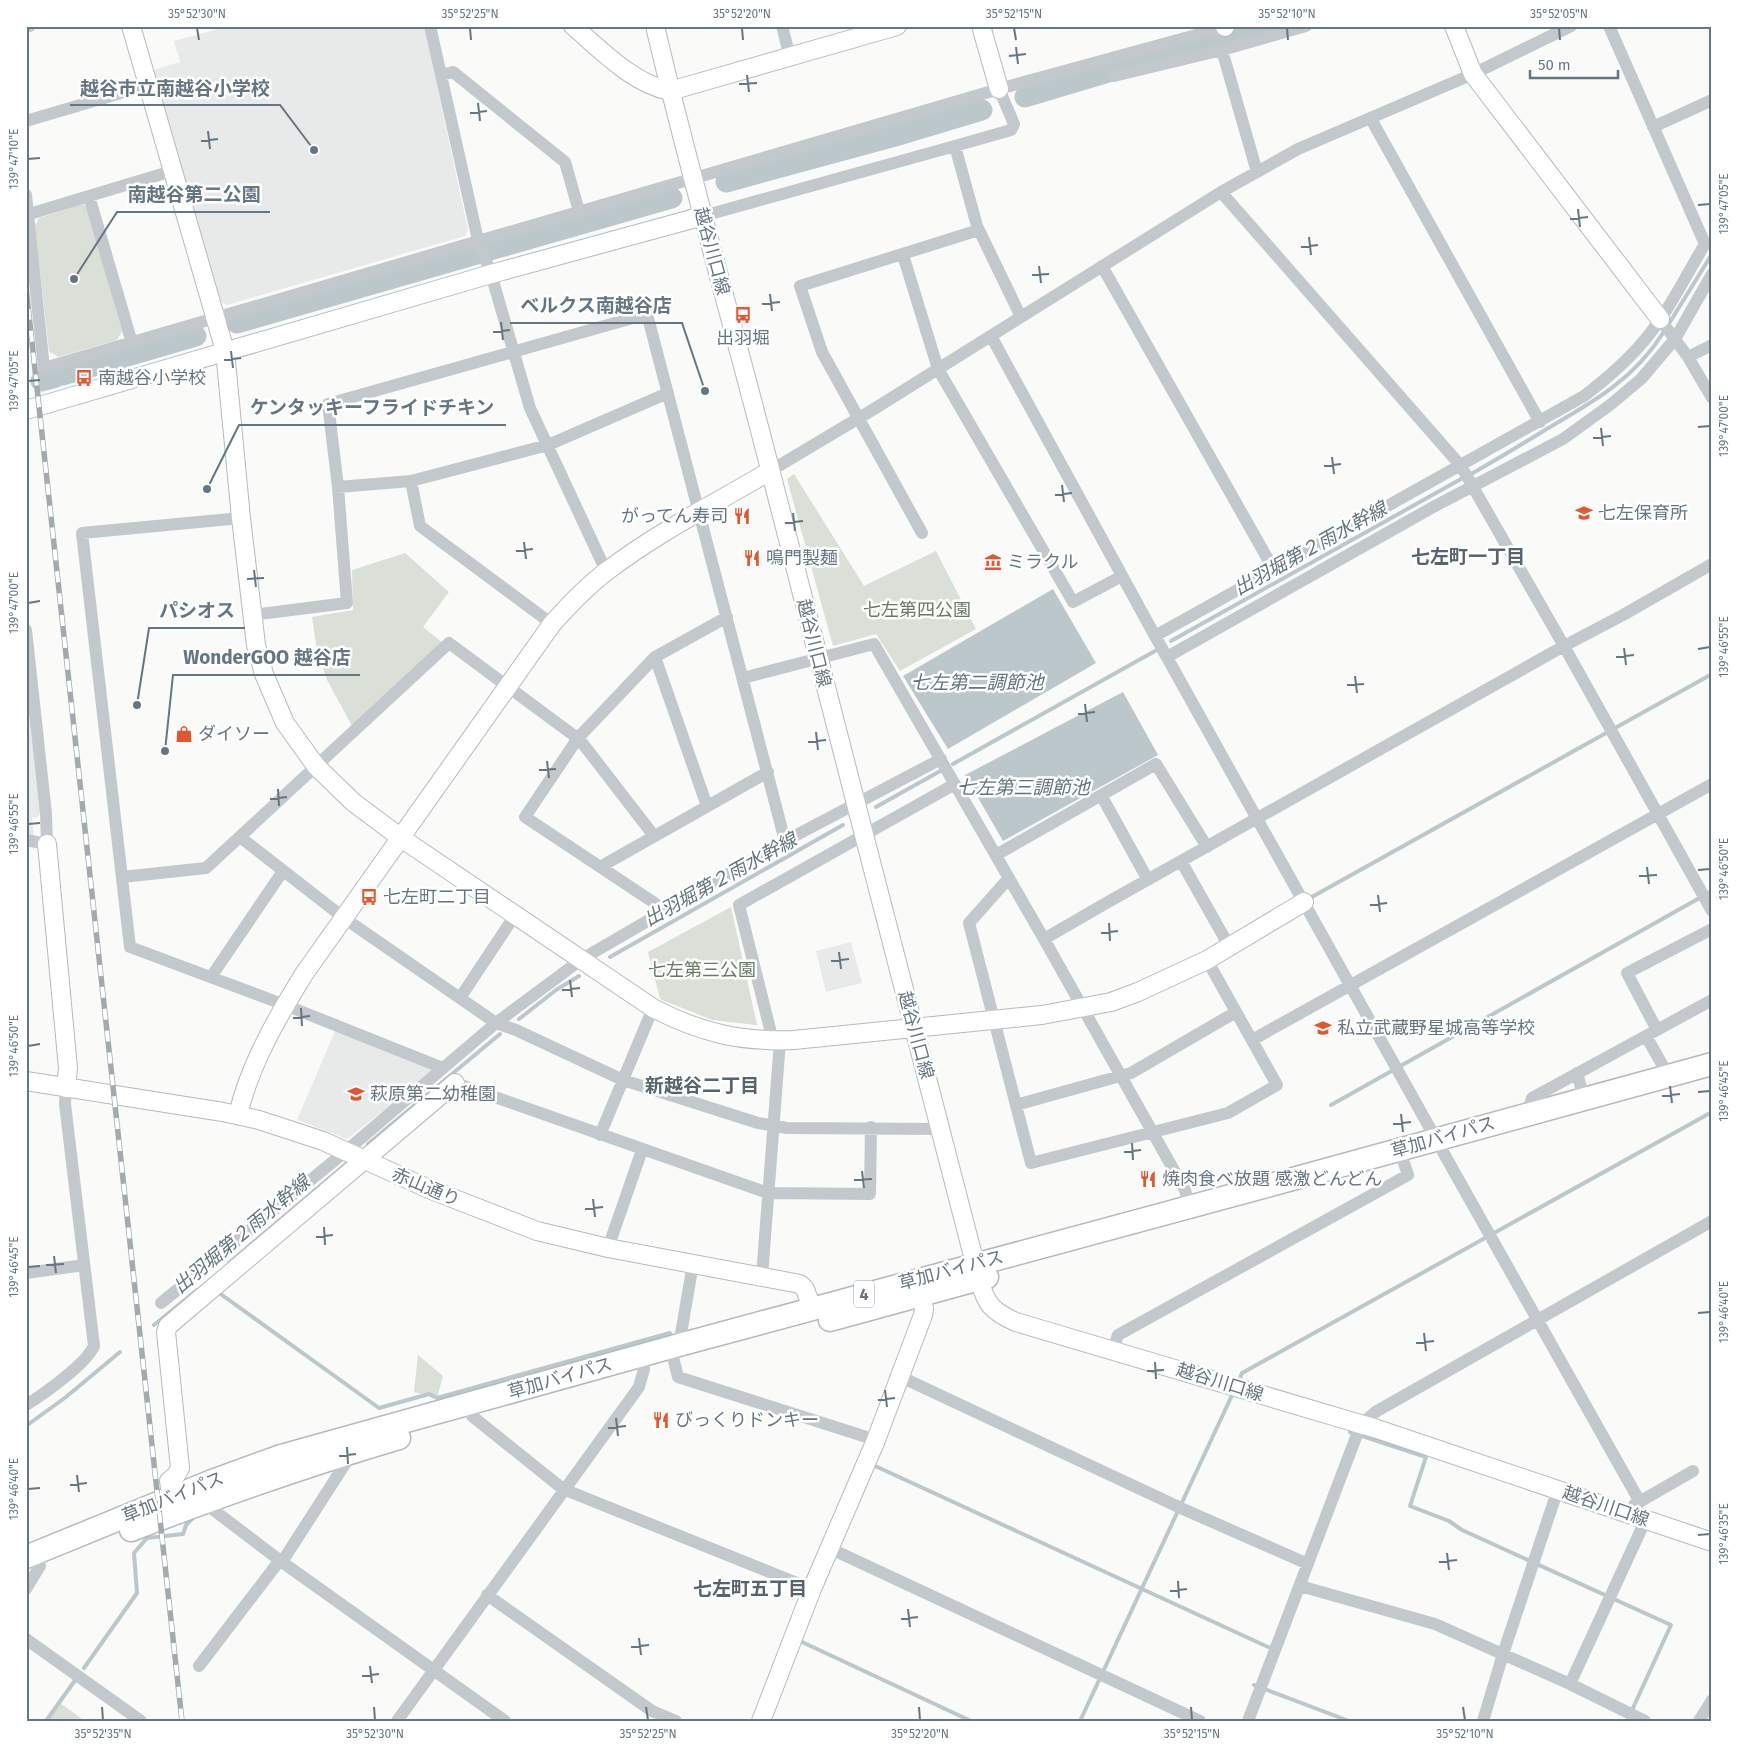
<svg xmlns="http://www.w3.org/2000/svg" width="1738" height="1747" viewBox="0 0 1738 1747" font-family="'Fira Sans','Noto Sans JP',sans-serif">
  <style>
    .built { fill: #e8e9e9 }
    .green { fill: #dadfd7 }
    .water { fill: #bbc7cb }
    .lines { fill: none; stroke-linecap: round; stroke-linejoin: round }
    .stream { stroke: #bbc7cb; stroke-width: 4 }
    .river { stroke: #bbc7cb; stroke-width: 21 }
    .secondary-casing { stroke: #b3babf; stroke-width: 20 }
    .highway-casing { stroke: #b4b9bd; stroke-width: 25 }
    .street { stroke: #c3c8cc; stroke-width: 12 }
    .secondary { stroke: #fff; stroke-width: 18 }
    .highway { stroke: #fff; stroke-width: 22 }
    .rail-casing { stroke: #a2aab0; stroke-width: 5.5 }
    .rail { stroke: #fff; stroke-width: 4; stroke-dasharray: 11; stroke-linecap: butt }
    .ticks { fill: none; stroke: #657683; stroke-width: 2 }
    .labels { text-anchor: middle; stroke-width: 5; stroke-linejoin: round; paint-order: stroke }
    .shield { fill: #fff; stroke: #939fa8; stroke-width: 1 }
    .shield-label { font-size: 16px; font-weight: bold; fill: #657683 }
    .street-label { font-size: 18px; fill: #657683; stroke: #fff }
    .poi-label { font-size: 18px; fill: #657683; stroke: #fff; text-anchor: start }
    .park-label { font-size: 18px; fill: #687a64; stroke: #fff }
    .water-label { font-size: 19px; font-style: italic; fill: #60757c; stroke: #fff }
    .neighbourhood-label { font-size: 19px; font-weight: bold; fill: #57646e; stroke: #fff }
    .leader { fill: none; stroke: #657683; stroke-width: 2 }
    .callout-dot { fill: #657683; stroke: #fff; stroke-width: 2 }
    .callout-label { font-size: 19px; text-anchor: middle; font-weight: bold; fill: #657683; stroke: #fff; stroke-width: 5; stroke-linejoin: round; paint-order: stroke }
    .neatline { fill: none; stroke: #657683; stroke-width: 2 }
    .ticks-label { font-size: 12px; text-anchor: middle; fill: #657683 }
  </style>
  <rect width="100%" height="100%" fill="#fafaf8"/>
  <!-- built -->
  <path class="built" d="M 229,26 L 424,26 L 468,230 L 465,236 L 227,305 L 221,302 L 153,70 L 180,62 L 174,41 Z
    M 26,688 L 40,813 L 37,818 L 32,817 L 34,836 L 26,835 Z
    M 851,942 L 862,983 L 826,992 L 816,951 Z
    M 336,1029 L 437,1069 L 347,1139 L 297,1120 Z"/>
  <!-- green -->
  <path class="green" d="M 82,204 L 87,206 L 122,331 L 117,340 L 58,357 L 49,351 L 35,226 L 39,218 Z
    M 794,474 L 864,586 L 936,551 L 976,629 L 900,671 L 876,634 L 833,646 L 787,479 Z
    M 405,553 L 449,592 L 423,627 L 443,643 L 352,726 L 327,680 L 317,651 L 312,617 L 353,610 L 352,570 Z
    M 731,907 L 757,1025 L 712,1020 L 660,999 L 648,952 Z
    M 418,1355 L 443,1376 L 437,1398 L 414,1392 Z
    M 60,1703 L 85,1721 L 47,1721 Z"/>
  <!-- water -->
  <path class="water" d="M 1053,589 L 1096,663 L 948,749 L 903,676 Z
    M 1123,692 L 1158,755 L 1003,841 L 965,775 Z"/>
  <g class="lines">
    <!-- stream -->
    <path class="stream" d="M 1670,322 L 1712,254
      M 1471,474 C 1498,459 1524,443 1550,427 C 1595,401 1635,378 1663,333
      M 1171,641 L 1461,479
      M 953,764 L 1155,651
      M 876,807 L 942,770
      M 1310,898 L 1712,674
      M 610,957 L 843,825
      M 519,1019 L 556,990 L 579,976
      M 1331,1105 L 1712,891
      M 368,1144 L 500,1034
      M 229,1263 L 346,1164
      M 222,1295 L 379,1408 L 429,1394 L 437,1398 L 670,1333
      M 154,1325 L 197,1290
      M 1238,1383 L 1242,1373 L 1712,1112
      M 26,1426 L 66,1397 L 120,1352
      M 1350,1432 L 1426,1457 L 1410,1506 L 1449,1521 L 1462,1530 L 1671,1625 L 1627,1721
      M 873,1465 L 1268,1647
      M 802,1642 L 971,1721
      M 84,1668 L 137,1593 L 134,1553 L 147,1538 L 183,1534 L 186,1525 L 193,1518
      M 1254,1685 L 1349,1721
      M 46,1721 L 76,1679
      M 1080,1721 L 1234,1391"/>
    <!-- river -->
    <path class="river" d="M 1025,97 L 1142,62 L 1272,26
      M 726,182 L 902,134 L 982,110
      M 490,250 L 672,198
      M 237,323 L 477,254
      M 63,375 L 196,336
      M 41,381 L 56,377"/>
    <!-- secondary casing -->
    <g class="secondary-casing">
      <path id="secondary" d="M 131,26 L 225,351 L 241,518 L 256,645 L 264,674 L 285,723 L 316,766 L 353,802 L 401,838 L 653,1008 C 701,1033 740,1042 794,1040 L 1042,1015 L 1111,1002 L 1138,992 L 1207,960 L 1304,902
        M 573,26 C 601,50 633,84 670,91 L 897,26
        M 655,26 C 690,176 733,324 771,473 C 840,742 909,1010 979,1279 C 986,1304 991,1311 1016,1322 L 1377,1429 L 1712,1542
        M 981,26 L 999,89
        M 1225,26 L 1225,27
        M 1454,26 L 1473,74 L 1660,319
        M 26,410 L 491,274 L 703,216
        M 47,844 L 68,1068 L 66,1088
        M 26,1081 L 223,1112 L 259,1120 L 323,1141 L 429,1189 L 537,1231 L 608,1248 L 800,1284 L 805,1289 L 812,1308
        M 238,1115 C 249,1066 278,1016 304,974 L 552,624 C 569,605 587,586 607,571 C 658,532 716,503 770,471
        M 172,1497 L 169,1481 L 176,1475 L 180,1468 L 166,1332 L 168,1326 L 455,1083
        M 761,1721 L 812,1589 L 876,1440 L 923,1315 L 924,1309 L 918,1282"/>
    </g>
    <!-- highway casing -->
    <g class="highway-casing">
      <path id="highway" d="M 830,1320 L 987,1277
        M 131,1530 C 219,1496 308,1465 399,1438
        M 26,1557 L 212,1481 L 281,1456 L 679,1345 L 1278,1183 L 1712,1064"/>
    </g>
    <!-- street -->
    <path class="street" d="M 430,26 L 478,240 L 491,274 L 530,408 L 606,571
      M 782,26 L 790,57
      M 26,27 L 30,26
      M 1222,50 L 1257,172
      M 441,75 L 453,72 L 565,162 L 579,211
      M 1114,76 L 1222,50 L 1306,26
      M 1371,119 L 1540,422
      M 26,121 L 148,85
      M 1653,127 L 1712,100
      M 955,146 L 1011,130 L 1014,124 L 999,89
      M 1221,192 L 1461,466 L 1564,646 L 1712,911
      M 26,195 L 44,368 L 999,89 L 1229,26
      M 89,196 L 132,343
      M 26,215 L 172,171
      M 703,216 L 955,146 L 977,226 L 1021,317
      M 903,255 L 938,369 L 1073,602 L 1122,576
      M 1102,266 L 1274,570
      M 1660,319 L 1688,357 L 1712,398
      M 991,336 L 1155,636 L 1436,1139
      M 1688,357 L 1712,345
      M 770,471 L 874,409 L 1221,192 L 1298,149 L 1473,74 L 1571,26
      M 411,481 L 420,526 L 552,624
      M 338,487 L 411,481 L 548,445 L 668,393
      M 241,518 L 82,533 L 130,947 L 285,1005 L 443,1068
      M 922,533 L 822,352 L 800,286 L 979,230
      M 252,615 L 347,603 L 338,487 L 328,404 L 647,314 L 785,841
      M 26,630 L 46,814 L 47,844 L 26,840
      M 1155,636 L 1584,396 C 1605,380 1626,362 1643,342 C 1668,313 1685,277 1705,244 L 1609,26
      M 655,657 L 707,806
      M 1167,657 L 1435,506 L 1563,439 L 1610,405 L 1641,379 L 1675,339 L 1712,274
      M 743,678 L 874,644 L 1044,939 L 1185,1190 L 1190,1207
      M 1101,795 L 1148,880
      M 240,837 L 344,918 L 496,1023 L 516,1030 L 623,1080 L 758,1123 L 787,1128 L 940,1129
      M 996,855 L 1156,764 L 1207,847
      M 1181,861 L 1229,946
      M 600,867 L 768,772
      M 122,877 L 206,868 L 449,643 L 580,740 L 654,836
      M 1009,878 L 969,923 L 1031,1163 L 1228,1113 L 1277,1085 L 1207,960
      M 665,910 L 525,817 L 578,738 L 655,657 L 727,617
      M 1044,939 L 1108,902 L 1564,646 L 1623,615 L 1712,564
      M 211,977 L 283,871
      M 460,998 L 515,915
      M 1657,1030 L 1627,973 L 1712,929
      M 1646,1036 L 1668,1075
      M 1252,1040 L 1712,784
      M 773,1041 L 739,905 L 955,784
      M 1577,1073 L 1584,1098
      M 455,1083 L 768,1193 L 870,1194 L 871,1127
      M 1016,1105 L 1131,1073 L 1236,1012
      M 1531,1112 L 1530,1105 L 1532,1098 L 1712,1000
      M 600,1135 L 653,1008
      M 1443,1152 L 1640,1502
      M 608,1248 L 642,1150
      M 26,1273 L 84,1265
      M 762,1276 L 780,1041
      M 161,1303 L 346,1151 L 496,1023 L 582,959 L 785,841 L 941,759
      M 679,1345 L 693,1264
      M 1113,1350 L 1118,1335 L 1408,1175 L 1404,1163
      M 674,1361 L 678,1377 L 876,1440
      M 901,1377 L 1183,1509 L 1308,1564
      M 26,1405 C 44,1394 86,1364 94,1346 L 65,1104 L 66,1088
      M 472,1416 L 563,1489 L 812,1589
      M 203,1502 L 282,1562 L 505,1721
      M 1634,1505 L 1693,1471
      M 829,1548 L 1200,1721
      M 282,1562 L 345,1464 L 345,1454
      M 1300,1586 L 1435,1624 L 1570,1684 L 1645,1721
      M 26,1589 L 40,1566
      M 487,1595 L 652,1711 L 676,1721
      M 26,1639 L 141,1721
      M 199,1666 L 280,1560
      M 1570,1684 L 1646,1519
      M 397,1721 L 639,1387 L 644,1369
      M 1248,1721 L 1361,1424 L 1377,1411 L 1712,1221
      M 1483,1721 L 1503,1654 L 1558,1489
      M 1699,1721 L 1712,1700"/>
    <!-- secondary -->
    <use href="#secondary" class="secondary"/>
    <!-- highway -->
    <use href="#highway" class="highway"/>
    <!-- rail casing -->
    <g class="rail-casing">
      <path id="rail" d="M 26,287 L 182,1721"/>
    </g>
    <!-- rail -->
    <use href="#rail" class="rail"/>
  </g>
  <!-- ticks -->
  <path class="ticks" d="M 197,28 L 199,40M 470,28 L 471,40M 742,28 L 743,40M 1014,28 L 1016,40M 1287,28 L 1288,40M 1559,28 L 1560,40M 1016,47 L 1018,64M 1009,56 L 1026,54M 747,75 L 749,92M 739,84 L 757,83M 478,103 L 480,121M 470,113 L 487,111M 208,131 L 210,149M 201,141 L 218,139M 28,159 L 40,158M 1698,205 L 1710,204M 1578,209 L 1580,227M 1570,219 L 1588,217M 1309,237 L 1311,255M 1301,247 L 1318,245M 1039,266 L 1041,283M 1032,275 L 1049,274M 770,294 L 772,311M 762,304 L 780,302M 501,322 L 503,340M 493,332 L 510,330M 231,351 L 233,368M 224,360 L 241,358M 28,381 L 40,380M 1698,427 L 1710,426M 1601,428 L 1603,446M 1593,438 L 1611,436M 1332,457 L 1334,474M 1324,466 L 1341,464M 1062,485 L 1064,502M 1055,495 L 1072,493M 793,513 L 795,531M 785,523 L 803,521M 524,542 L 526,559M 516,551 L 533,549M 254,570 L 256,587M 247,579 L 264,578M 28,603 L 40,601M 1624,648 L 1626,665M 1698,649 L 1710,647M 1616,657 L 1634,655M 1355,676 L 1357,693M 1347,685 L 1364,684M 1085,704 L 1087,722M 1078,714 L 1095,712M 816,732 L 818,750M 808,742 L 826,740M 547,761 L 549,778M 539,770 L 556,769M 278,789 L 279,806M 270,799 L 287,797M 28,824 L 40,823M 1647,867 L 1649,884M 1698,870 L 1710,869M 1639,876 L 1657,875M 1378,895 L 1380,912M 1370,905 L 1387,903M 1109,923 L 1110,941M 1101,933 L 1118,931M 839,952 L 841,969M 831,961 L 849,959M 570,980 L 572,997M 562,990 L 580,988M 301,1008 L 302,1026M 293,1018 L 310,1016M 28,1046 L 40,1044M 1670,1086 L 1672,1103M 1698,1092 L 1710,1091M 1662,1096 L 1680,1094M 1401,1114 L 1403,1132M 1393,1124 L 1411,1122M 1132,1143 L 1133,1160M 1124,1152 L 1141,1150M 862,1171 L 864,1188M 854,1180 L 872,1179M 593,1199 L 595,1217M 585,1209 L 603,1207M 324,1227 L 325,1245M 316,1237 L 333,1235M 54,1256 L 56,1273M 46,1265 L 64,1264M 28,1267 L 40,1266M 1698,1313 L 1710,1312M 1424,1333 L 1426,1351M 1416,1343 L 1434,1341M 1155,1362 L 1156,1379M 1147,1371 L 1164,1370M 885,1390 L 887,1407M 878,1400 L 895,1398M 616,1418 L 618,1436M 608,1428 L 626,1426M 347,1447 L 348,1464M 339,1456 L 356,1454M 77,1475 L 79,1492M 70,1485 L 87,1483M 28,1489 L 40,1488M 1698,1535 L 1710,1534M 1447,1553 L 1449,1570M 1439,1562 L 1457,1560M 1178,1581 L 1179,1598M 1170,1591 L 1187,1589M 908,1609 L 910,1627M 901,1619 L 918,1617M 639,1638 L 641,1655M 631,1647 L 649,1645M 370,1666 L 372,1683M 362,1676 L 379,1674M 102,1707 L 103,1720M 374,1707 L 375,1720M 646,1707 L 648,1720M 919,1707 L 920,1720M 1191,1707 L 1192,1720M 1463,1707 L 1465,1720"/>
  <!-- icons -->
  <defs>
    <g id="bus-bare" transform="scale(1.35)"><path d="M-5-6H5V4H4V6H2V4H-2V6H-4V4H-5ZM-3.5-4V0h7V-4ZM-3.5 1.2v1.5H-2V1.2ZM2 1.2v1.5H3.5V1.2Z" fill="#e4572e" stroke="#fff" stroke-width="2.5" paint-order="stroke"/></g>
    <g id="school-bare" transform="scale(1.35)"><path d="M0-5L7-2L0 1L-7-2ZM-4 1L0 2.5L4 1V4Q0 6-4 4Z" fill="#e4572e" stroke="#fff" stroke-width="2.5" paint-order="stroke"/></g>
    <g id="restaurant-bare" transform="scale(1.35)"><path d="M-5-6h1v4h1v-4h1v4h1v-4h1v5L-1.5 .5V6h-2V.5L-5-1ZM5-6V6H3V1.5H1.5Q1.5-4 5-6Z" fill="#e4572e" stroke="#fff" stroke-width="2.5" paint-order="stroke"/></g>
    <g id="museum-bare" transform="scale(1.35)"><path d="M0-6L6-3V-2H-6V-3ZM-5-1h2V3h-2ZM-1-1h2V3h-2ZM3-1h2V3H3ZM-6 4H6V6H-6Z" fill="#e4572e" stroke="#fff" stroke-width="2.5" paint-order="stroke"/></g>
    <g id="shop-bare" transform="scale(1.35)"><path d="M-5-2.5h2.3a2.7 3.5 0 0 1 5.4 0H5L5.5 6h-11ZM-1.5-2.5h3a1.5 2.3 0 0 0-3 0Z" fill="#e4572e" stroke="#fff" stroke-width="2.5" paint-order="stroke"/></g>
  </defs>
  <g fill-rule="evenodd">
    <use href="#bus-bare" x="743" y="315"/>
    <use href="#bus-bare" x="84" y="378"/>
    <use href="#school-bare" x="1584" y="513"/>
    <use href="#restaurant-bare" x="742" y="516"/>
    <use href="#restaurant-bare" x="752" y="558"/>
    <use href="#museum-bare" x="993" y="562"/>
    <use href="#shop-bare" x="184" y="734"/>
    <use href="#bus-bare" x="369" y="897"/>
    <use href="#school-bare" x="1323" y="1028"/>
    <use href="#school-bare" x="356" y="1094"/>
    <use href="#restaurant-bare" x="1148" y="1179"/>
    <use href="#restaurant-bare" x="661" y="1420"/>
  </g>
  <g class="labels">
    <!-- shield labels -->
    <rect class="shield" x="854" y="1280.5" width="20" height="27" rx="4"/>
    <g class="shield-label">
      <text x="864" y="1300">4</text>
    </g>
    <!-- street labels -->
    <g class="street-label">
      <text transform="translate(712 251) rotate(75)" y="6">越谷川口線</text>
      <text transform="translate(814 643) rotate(76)" y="6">越谷川口線</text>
      <text transform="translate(916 1035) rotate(75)" y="6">越谷川口線</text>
      <text transform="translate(1443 1137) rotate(-16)" y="6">草加バイパス</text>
      <text transform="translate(426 1187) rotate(23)" y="6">赤山通り</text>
      <text transform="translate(951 1270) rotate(-15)" y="6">草加バイパス</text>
      <text transform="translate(560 1378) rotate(-16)" y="6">草加バイパス</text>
      <text transform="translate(1220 1382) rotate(17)" y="6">越谷川口線</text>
      <text transform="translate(173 1497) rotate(-22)" y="6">草加バイパス</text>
      <text transform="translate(1606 1506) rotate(19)" y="6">越谷川口線</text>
    </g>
    <!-- poi labels -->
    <g class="poi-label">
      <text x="743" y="344" text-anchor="middle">出羽堀</text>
      <text x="98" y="384">南越谷小学校</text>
      <text x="1598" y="519">七左保育所</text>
      <text x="728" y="522" text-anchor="end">がってん寿司</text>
      <text x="766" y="564">鳴門製麺</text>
      <text x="1007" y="568">ミラクル</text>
      <text x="198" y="740">ダイソー</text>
      <text x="383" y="903">七左町二丁目</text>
      <text x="1337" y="1034">私立武蔵野星城高等学校</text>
      <text x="370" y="1100">萩原第二幼稚園</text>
      <text x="1162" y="1185">焼肉食べ放題 感激どんどん</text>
      <text x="675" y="1426">びっくりドンキー</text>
    </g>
    <!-- park labels -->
    <g class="park-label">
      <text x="917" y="616">七左第四公園</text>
      <text x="702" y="976">七左第三公園</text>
    </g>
    <!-- water labels -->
    <g class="water-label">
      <text transform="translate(1310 548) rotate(-29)" y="7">出羽堀第２雨水幹線</text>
      <text x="977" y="689">七左第二調節池</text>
      <text x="1023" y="794">七左第三調節池</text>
      <text transform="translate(720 879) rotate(-29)" y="7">出羽堀第２雨水幹線</text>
      <text transform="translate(241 1234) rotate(-40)" y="7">出羽堀第２雨水幹線</text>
    </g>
    <!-- neighbourhood labels -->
    <g class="neighbourhood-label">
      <text x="1468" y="563">七左町一丁目</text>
      <text x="702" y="1092">新越谷二丁目</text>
      <text x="750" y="1595">七左町五丁目</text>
    </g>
  </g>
  <!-- callouts -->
  <path class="leader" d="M314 150L280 105H70M74 279L117 212H270M705 391L682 323H510M207 489L239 425H506M137 705L149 628H245M165 751L173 675H360"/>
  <g class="callout-dot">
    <circle cx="314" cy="150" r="5"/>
    <circle cx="74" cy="279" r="5"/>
    <circle cx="705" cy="391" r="5"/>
    <circle cx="207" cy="489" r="5"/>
    <circle cx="137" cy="705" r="5"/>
    <circle cx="165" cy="751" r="5"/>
  </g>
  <g class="callout-label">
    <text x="175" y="95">越谷市立南越谷小学校</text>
    <text x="194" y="201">南越谷第二公園</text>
    <text x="596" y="312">ベルクス南越谷店</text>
    <text x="372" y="414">ケンタッキーフライドチキン</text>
    <text x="197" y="617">パシオス</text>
    <text x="267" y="664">WonderGOO 越谷店</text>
  </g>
  <!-- border -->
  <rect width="1738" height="1747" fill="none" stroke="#ffffff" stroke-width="55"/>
  <!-- scale -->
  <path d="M1530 70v8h88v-8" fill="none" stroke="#657683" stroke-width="2.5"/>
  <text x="1538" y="70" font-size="15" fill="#657683" stroke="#ffffff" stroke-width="4" paint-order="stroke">50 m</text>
  <rect x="28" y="28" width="1682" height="1692" class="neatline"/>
  <g class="ticks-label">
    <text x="197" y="18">35°52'30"N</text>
    <text x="470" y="18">35°52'25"N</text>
    <text x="742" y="18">35°52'20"N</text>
    <text x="1014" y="18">35°52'15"N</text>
    <text x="1287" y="18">35°52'10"N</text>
    <text x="1559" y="18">35°52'05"N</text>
    <text transform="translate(14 159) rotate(-90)" y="4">139°47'10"E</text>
    <text transform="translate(1724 204) rotate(-90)" y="4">139°47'05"E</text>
    <text transform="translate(14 381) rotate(-90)" y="4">139°47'05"E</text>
    <text transform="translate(1724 426) rotate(-90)" y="4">139°47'00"E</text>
    <text transform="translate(14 603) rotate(-90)" y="4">139°47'00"E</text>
    <text transform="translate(1724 647) rotate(-90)" y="4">139°46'55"E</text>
    <text transform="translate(14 824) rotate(-90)" y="4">139°46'55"E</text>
    <text transform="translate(1724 869) rotate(-90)" y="4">139°46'50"E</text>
    <text transform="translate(14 1046) rotate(-90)" y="4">139°46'50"E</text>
    <text transform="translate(1724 1091) rotate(-90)" y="4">139°46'45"E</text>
    <text transform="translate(14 1267) rotate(-90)" y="4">139°46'45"E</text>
    <text transform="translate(1724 1312) rotate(-90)" y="4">139°46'40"E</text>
    <text transform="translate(14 1489) rotate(-90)" y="4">139°46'40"E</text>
    <text transform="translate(1724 1534) rotate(-90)" y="4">139°46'35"E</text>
    <text x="103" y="1738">35°52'35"N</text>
    <text x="375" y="1738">35°52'30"N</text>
    <text x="648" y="1738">35°52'25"N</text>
    <text x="920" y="1738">35°52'20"N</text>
    <text x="1192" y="1738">35°52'15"N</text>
    <text x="1465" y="1738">35°52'10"N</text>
  </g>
</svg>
